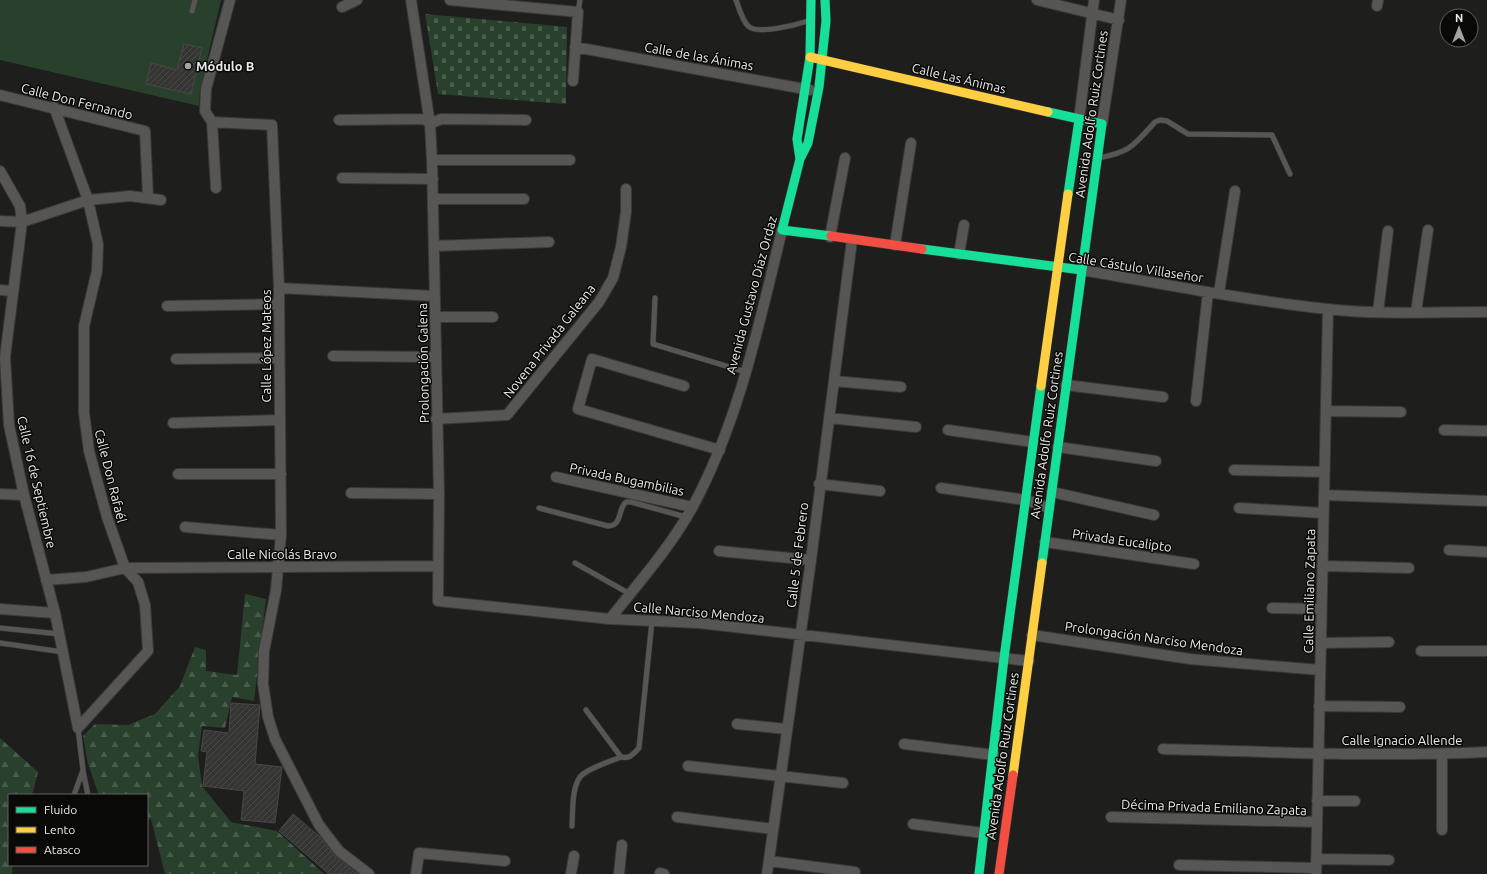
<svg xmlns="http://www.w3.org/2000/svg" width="1487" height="874" viewBox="0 0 1487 874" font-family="Ubuntu,sans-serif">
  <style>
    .forest { fill: url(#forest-firs) }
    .cemetery { fill: url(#cemetery-stones) }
    .garden { fill: #28402c }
    .building { fill: url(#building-hatch); stroke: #484846 }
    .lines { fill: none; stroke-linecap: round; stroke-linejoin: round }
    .lane-casing { stroke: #393938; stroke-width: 6 }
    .street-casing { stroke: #393938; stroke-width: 12 }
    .fast-casing { stroke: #393938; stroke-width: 10 }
    .slow-casing { stroke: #393938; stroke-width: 10 }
    .jam-casing { stroke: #393938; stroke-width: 10 }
    .lane { stroke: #575655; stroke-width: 5 }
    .street { stroke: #575655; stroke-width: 10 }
    .fast { stroke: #16e098; stroke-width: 9 }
    .slow { stroke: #ffcf43; stroke-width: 9 }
    .jam { stroke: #f24e42; stroke-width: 9 }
    .poi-dot { fill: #a3a3a1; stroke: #090908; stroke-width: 1.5 }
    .labels { text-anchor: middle; stroke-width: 3; stroke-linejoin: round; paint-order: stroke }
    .street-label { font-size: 13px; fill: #eaeae8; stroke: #090908 }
    .poi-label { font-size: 13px; font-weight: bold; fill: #eaeae8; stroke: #090908; text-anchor: start }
  </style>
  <defs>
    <pattern id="forest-firs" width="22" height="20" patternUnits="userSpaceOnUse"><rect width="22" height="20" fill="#28402c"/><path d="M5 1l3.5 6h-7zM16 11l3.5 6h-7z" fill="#475c4b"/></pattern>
    <pattern id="cemetery-stones" width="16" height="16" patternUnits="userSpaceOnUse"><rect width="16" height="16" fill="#28402c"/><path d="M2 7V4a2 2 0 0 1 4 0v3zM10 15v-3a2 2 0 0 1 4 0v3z" fill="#475c4b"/></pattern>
    <pattern id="building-hatch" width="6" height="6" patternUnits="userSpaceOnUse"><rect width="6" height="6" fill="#353533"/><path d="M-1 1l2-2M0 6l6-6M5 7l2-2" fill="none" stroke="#494947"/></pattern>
  </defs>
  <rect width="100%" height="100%" fill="#1e1e1d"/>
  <!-- forest -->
  <path class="forest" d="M 245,594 L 266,599 L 254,701 L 232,697 L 225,728 L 202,726 L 198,756 L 202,786 L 231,822 L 277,831 L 324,874 L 165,874 L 151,819 L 147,820 L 147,795 L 99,795 L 88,764 L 83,736 L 95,724 L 128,725 L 155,714 L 180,686 L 195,647 L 206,650 L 206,671 L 237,675 Z
    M 0,738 L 38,772 L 32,795 L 9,795 L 9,865 L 13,865 L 12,874 L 0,874 Z"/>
  <!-- cemetery -->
  <path class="cemetery" d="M 425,14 L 567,27 L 566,104 L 438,94 Z"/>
  <!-- garden -->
  <path class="garden" d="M 0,0 L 221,0 L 200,90 L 199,106 L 0,60 Z"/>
  <!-- building -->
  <path class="building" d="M 184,44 L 202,48 L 191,94 L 146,84 L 151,63 L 177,70 Z
    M 231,703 L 260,705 L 255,764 L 282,767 L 275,823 L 241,820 L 244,791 L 203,786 L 207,752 L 201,751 L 204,730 L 229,733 Z
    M 293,814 L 319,836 L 335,856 L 358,874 L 329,874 L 279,831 Z"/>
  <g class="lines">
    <!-- lane casing -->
    <g class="lane-casing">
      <path id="lane" d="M 736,0 C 739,8 742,20 748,26 C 757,35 796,25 808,21
        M 192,11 L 195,0
        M 578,12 L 580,0
        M 1098,158 C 1131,152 1134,145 1155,122 L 1160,120 L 1167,121 L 1188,134 L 1272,135 L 1290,174
        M 655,298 L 653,344 L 746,372
        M 539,508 L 608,526 C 623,525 617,510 626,502 L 631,502 L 686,517
        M 575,563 L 630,594
        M 0,628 L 60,634
        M 0,643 L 63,652
        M 586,710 L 621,757 C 630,759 633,754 639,748 L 652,621
        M 83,771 L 88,795
        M 74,795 L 83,770 L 78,728
        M 572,826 C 573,812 571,783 583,774 C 594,766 609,762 621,757"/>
    </g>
    <!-- street casing -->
    <g class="street-casing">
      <path id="street" d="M 230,0 L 206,89 L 205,111 L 212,122 L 272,125 L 279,288 L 281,535 L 276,590 L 264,651 L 263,684 L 268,717 L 275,739 L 319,825 L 339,851 L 369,874
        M 411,0 L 430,124 L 432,160 L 439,494 L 438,601 L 610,619 L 699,623 L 1029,661
        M 450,0 L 578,12 L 573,81
        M 1037,0 L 1119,20
        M 1377,6 L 1378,0
        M 342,7 L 357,0
        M 575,47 L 810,90
        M 0,95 L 145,131 L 148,197
        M 54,107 L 88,200 L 98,244 L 97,271 L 84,326 L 84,413 L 89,451 L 107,517 L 125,568 L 138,582 L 145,605 L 148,651 L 78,728
        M 339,120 L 425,119 L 430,124
        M 1079,120 L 1094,0
        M 212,122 L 216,188
        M 430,124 L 441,119 L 526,120
        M 1102,124 L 1121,0
        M 432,160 L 570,160
        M 0,171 L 20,206 L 22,222 L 5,357 L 9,425 L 24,495 L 55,613 L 78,728
        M 342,178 L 433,179
        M 433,199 L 524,199
        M 0,221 L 22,222 L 88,200 L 130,196 L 161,200
        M 830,237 L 845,158
        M 895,245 L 911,143
        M 434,246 L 549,242
        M 959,254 L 964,225
        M 1082,270 C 1163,284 1245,300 1327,309 C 1380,315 1434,312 1487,312
        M 279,288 L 435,296
        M 0,290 L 13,291
        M 1219,293 L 1235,191
        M 167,306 L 279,304
        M 1378,312 L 1388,231
        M 1416,312 L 1428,230
        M 435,317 L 493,317
        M 333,356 L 435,357
        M 176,359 L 278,358
        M 834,381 L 901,387
        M 1066,385 L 1163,397
        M 684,386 L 592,359 L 578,409 L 720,450
        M 1196,401 L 1208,292
        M 1326,411 L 1401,412
        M 829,418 L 916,427
        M 436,419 L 507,415 L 599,302 L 613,278 L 621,247 L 626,212 L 626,189
        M 173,423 L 280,420
        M 948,430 L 1033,442
        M 1444,430 L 1487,431
        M 1058,447 L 1156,461
        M 1234,470 L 1324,472
        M 178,474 L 281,474
        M 556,477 L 692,507
        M 819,484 L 880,491
        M 941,488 L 1026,500 L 1049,508
        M 1052,492 L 1154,515
        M 351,493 L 439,494
        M 0,494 L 24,495
        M 1324,495 L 1487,501
        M 1239,508 L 1323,513
        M 185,527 L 281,535
        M 1045,542 L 1194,564
        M 1449,550 L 1487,552
        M 719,551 L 811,560
        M 1322,566 L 1409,568
        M 46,580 L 86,577 L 125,568 L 438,566
        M 1272,608 L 1321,609
        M 0,609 L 55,613
        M 610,619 C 639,582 670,548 693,506 C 739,421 759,324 782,230
        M 1032,635 L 1190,659 L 1320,670
        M 1321,643 L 1389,642
        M 1421,651 L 1487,651
        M 1319,706 L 1400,707
        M 737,724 L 786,729
        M 904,744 L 994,755
        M 1163,749 C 1271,752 1379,757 1487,752
        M 1442,754 L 1442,830
        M 688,766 L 843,783
        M 1317,801 L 1355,801
        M 677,817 L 773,829
        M 1111,817 L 1317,822
        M 913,824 L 983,833
        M 1316,859 L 1389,860
        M 769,861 L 855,872
        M 1179,865 L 1316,868
        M 660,873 L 664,874
        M 416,874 L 419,853 L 505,861
        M 571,874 L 574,856
        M 619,874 L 622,845
        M 767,874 L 811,560 L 852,240
        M 1316,874 L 1328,309"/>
    </g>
    <!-- fast casing -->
    <g class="fast-casing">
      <path id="fast" d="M 825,0 L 826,21 L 819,87 L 808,143 L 800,159 L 782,230 L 831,236
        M 800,159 L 797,139 L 810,57 L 811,0
        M 1068,194 L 1079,120
        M 922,249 L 1082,270
        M 1042,563 L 1102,124 L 1048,112
        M 979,874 L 1004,658 L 1041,386"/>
    </g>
    <!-- slow casing -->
    <g class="slow-casing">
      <path id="slow" d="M 810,57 L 1048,112
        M 1041,386 L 1068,194
        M 1013,775 L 1042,563"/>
    </g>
    <!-- jam casing -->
    <g class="jam-casing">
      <path id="jam" d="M 831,236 L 922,249
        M 999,874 L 1013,775"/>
    </g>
    <!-- lane -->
    <use href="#lane" class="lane"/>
    <!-- street -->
    <use href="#street" class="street"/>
    <!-- fast -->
    <use href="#fast" class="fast"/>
    <!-- slow -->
    <use href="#slow" class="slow"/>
    <!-- jam -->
    <use href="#jam" class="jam"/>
  </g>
  <!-- markers -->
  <circle class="poi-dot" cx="188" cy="66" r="4"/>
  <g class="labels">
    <!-- street labels -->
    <g class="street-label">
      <text transform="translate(699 56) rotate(10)" y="5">Calle de las Ánimas</text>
      <text transform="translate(959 78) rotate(13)" y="5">Calle Las Ánimas</text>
      <text transform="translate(77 101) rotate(14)" y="5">Calle Don Fernando</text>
      <text transform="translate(1091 114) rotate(-82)" y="5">Avenida Adolfo Ruiz Cortines</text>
      <text transform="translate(1136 267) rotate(9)" y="5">Calle Cástulo Villaseñor</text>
      <text transform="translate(751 295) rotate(-75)" y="5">Avenida Gustavo Díaz Ordaz</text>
      <text transform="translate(549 341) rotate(-52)" y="5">Novena Privada Galeana</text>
      <text transform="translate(266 346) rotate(-90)" y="5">Calle López Mateos</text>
      <text transform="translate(423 363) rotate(-91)" y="5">Prolongación Galena</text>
      <text transform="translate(1046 435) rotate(-82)" y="5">Avenida Adolfo Ruiz Cortines</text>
      <text transform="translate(111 476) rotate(76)" y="5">Calle Don Rafaél</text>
      <text transform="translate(627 479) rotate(12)" y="5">Privada Bugambilias</text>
      <text transform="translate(37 482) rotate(77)" y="5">Calle 16 de Septiembre</text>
      <text transform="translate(1122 540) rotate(8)" y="5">Privada Eucalipto</text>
      <text x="282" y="559">Calle Nicolás Bravo</text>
      <text transform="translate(797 555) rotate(-83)" y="5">Calle 5 de Febrero</text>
      <text transform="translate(1309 591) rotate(-89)" y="5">Calle Emiliano Zapata</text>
      <text transform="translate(699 612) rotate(5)" y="5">Calle Narciso Mendoza</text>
      <text transform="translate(1154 638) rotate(8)" y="5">Prolongación Narciso Mendoza</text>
      <text x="1402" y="745">Calle Ignacio Allende</text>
      <text transform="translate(1002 756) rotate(-82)" y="5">Avenida Adolfo Ruiz Cortines</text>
      <text transform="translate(1214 807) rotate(2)" y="5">Décima Privada Emiliano Zapata</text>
    </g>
    <!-- poi labels -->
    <g class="poi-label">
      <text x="196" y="71">Módulo B</text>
    </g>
  </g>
  <!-- legend -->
  <rect x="8" y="794" width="140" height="72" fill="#090908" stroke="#636362"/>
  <rect x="16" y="807" width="20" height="6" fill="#16e098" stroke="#636362"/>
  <text x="44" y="814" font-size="12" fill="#eaeae8">Fluido</text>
  <rect x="16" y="827" width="20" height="6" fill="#ffcf43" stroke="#636362"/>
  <text x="44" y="834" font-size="12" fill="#eaeae8">Lento</text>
  <rect x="16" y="847" width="20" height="6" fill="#f24e42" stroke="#636362"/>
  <text x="44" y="854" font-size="12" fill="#eaeae8">Atasco</text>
  <!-- north arrow -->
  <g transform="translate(1459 28)"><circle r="19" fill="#090908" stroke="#636362"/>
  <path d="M0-3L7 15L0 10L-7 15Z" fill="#a3a3a1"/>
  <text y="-6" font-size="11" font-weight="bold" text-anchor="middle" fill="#eaeae8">N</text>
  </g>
</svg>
